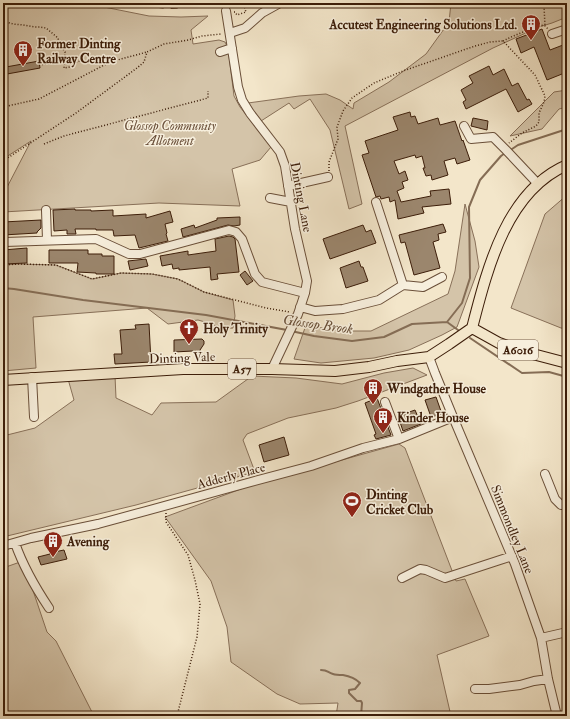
<svg xmlns="http://www.w3.org/2000/svg" width="570" height="719" viewBox="0 0 570 719" font-family="'IM FELL Double Pica',serif">
  <style>
    .green { fill: #d4c4a9; stroke: #887059 }
    .lines { fill: none; stroke-linecap: round; stroke-linejoin: round }
    .stream { stroke: #856d55; stroke-width: 2 }
    .building { fill: #9b866d; stroke: #3c1d09 }
    .minor-casing { stroke: #6a4f39; stroke-width: 10 }
    .major-casing { stroke: #3c1d09; stroke-width: 12 }
    .path { stroke: #3c1d09; stroke-width: 1.5; stroke-dasharray: 1 2; stroke-linecap: butt }
    .minor { stroke: #f7efdd; stroke-width: 8 }
    .major { stroke: #f3e6ca; stroke-width: 10 }
    .rail { stroke: #3c1d09; stroke-width: 2; stroke-dasharray: 7 7; stroke-linecap: butt }
    .labels { text-anchor: middle; stroke-width: 3; stroke-linejoin: round; paint-order: stroke }
    .shield { fill: #f7efdd; stroke: #745c49; stroke-width: 1 }
    .shield-label { font-size: 12px; font-weight: bold; fill: #3c1d09 }
    .poi-label { font-size: 13px; font-weight: bold; fill: #3c1d09; stroke: #f7efdd; text-anchor: start }
    .park-label { font-size: 13px; font-style: italic; fill: #6a4f39; stroke: #f7efdd }
    .street-label { font-size: 13px; fill: #3c1d09; stroke: #f7efdd }
    .water-label { font-size: 14px; font-style: italic; fill: #664c35; stroke: #f7efdd }
  </style>
  <rect width="100%" height="100%" fill="#f3e6ca"/>
  <filter id="stains"><feTurbulence type="fractalNoise" baseFrequency=".005" numOctaves="4"/><feColorMatrix values="0 0 0 0 .2 0 0 0 0 .09 0 0 0 0 .02 0 0 0 .5 -.17"/></filter>
  <radialGradient id="worn" r=".72"><stop offset=".6" stop-color="#630" stop-opacity="0"/><stop offset="1" stop-color="#630" stop-opacity=".3"/></radialGradient>
  <!-- green -->
  <path class="green" d="M 3,3 L 84,3 L 149,16 L 181,17 L 208,16 L 191,30 L 193,44 L 219,40 L 225,42 L 228,48 L 234,96 L 240,107 L 271,147 L 260,160 L 232,169 L 240,206 L 159,203 L 3,212 L 3,195 L 31,141 L 3,159 Z
    M 451,3 L 567,3 L 567,17 L 552,23 L 539,27 L 493,48 L 345,126 L 362,204 L 349,209 L 330,130 L 310,99 L 294,109 L 289,103 L 261,121 L 248,103 L 299,96 L 326,94 L 340,100 L 353,109 L 354,103 L 389,82 L 426,54 L 449,22 Z
    M 567,90 L 567,107 L 559,109 L 542,129 L 510,136 L 554,92 Z
    M 567,195 L 567,329 L 561,328 L 511,308 L 545,214 Z
    M 465,204 L 475,241 L 479,267 L 457,327 L 442,335 L 409,350 L 374,358 L 321,363 L 294,359 L 306,325 L 339,331 L 371,331 L 448,294 L 455,271 Z
    M 19,264 L 56,265 L 92,279 L 121,273 L 152,274 L 178,279 L 204,292 L 233,300 L 235,316 L 233,328 L 222,329 L 212,324 L 198,320 L 168,324 L 147,308 L 33,317 L 36,368 L 3,371 L 3,265 Z
    M 413,368 L 427,375 L 358,401 L 336,408 L 288,418 L 247,434 L 243,440 L 255,472 L 136,505 L 7,536 L 3,517 L 3,436 L 35,428 L 74,400 L 68,379 L 115,376 L 116,398 L 152,415 L 161,403 L 216,402 L 252,376 L 296,378 L 342,384 L 384,373 Z
    M 399,444 L 405,448 L 456,581 L 465,579 L 489,636 L 437,655 L 451,716 L 336,716 L 338,703 L 300,704 L 277,694 L 231,662 L 227,627 L 211,581 L 165,517 L 249,486 Z
    M 23,561 L 47,632 L 56,641 L 94,716 L 3,716 L 3,568 Z"/>
  <g class="lines">
    <!-- stream -->
    <path class="stream" d="M 509,151 L 518,145 L 567,129
      M 3,288 L 14,289 L 83,300 L 206,315 L 287,330
      M 447,322 L 458,330
      M 291,331 L 314,336 L 352,341 L 384,337 L 412,324 L 447,322 L 462,303 L 470,278 L 469,207 L 480,180 L 501,156 L 505,153
      M 470,338 L 522,373 L 549,372 L 567,377
      M 321,670 C 328,670 327,672 333,674 C 336,675 339,675 343,675 C 349,676 356,679 360,683 L 355,689 L 349,690 L 349,693 L 357,701 L 361,701 L 362,703 L 361,716"/>
  </g>
  <!-- building -->
  <path class="building" d="M 542,29 L 550,50 L 563,45 L 567,56 L 567,72 L 547,80 L 534,47 L 521,53 L 516,39 Z
    M 39,61 L 40,68 L 7,74 L 6,67 Z
    M 489,66 L 493,75 L 504,69 L 512,86 L 518,83 L 527,100 L 529,99 L 532,104 L 518,112 L 506,89 L 466,109 L 463,102 L 466,100 L 461,90 L 473,83 L 469,76 Z
    M 410,112 L 411,117 L 415,116 L 418,124 L 438,118 L 440,125 L 455,121 L 462,141 L 463,140 L 470,160 L 457,164 L 455,158 L 444,161 L 448,175 L 432,180 L 431,175 L 426,176 L 423,168 L 425,168 L 422,156 L 416,158 L 415,155 L 394,161 L 399,174 L 405,171 L 408,180 L 402,182 L 404,188 L 397,191 L 401,202 L 431,196 L 430,191 L 449,189 L 451,204 L 422,207 L 424,213 L 398,219 L 395,200 L 390,202 L 389,197 L 381,199 L 380,196 L 376,197 L 362,155 L 369,153 L 365,141 L 398,130 L 393,117 Z
    M 473,118 L 488,121 L 487,130 L 471,126 Z
    M 75,209 L 75,210 L 91,210 L 91,211 L 113,210 L 113,216 L 146,214 L 146,218 L 170,211 L 173,222 L 165,224 L 167,233 L 166,234 L 168,241 L 139,248 L 135,235 L 114,236 L 113,230 L 96,230 L 96,229 L 75,229 L 76,234 L 67,234 L 67,230 L 54,231 L 53,210 Z
    M 240,217 L 240,225 L 234,226 L 228,225 L 183,237 L 181,229 L 194,225 L 195,228 L 217,220 L 217,218 Z
    M 41,220 L 41,228 L 37,232 L 37,233 L 3,235 L 3,222 Z
    M 443,224 L 446,232 L 438,234 L 439,240 L 433,242 L 440,268 L 414,275 L 405,242 L 401,243 L 399,235 Z
    M 363,225 L 366,232 L 371,230 L 376,243 L 330,259 L 323,239 Z
    M 229,236 L 233,237 L 235,239 L 239,272 L 217,274 L 218,279 L 211,280 L 210,267 L 179,270 L 179,268 L 173,269 L 172,264 L 162,266 L 160,256 L 188,251 L 188,255 L 216,251 L 215,239 Z
    M 27,248 L 27,263 L 3,264 L 3,250 Z
    M 49,250 L 88,250 L 88,254 L 102,254 L 102,256 L 114,256 L 114,274 L 96,274 L 96,273 L 77,272 L 78,263 L 49,263 Z
    M 146,259 L 148,266 L 130,270 L 128,261 Z
    M 359,261 L 361,267 L 363,267 L 368,281 L 346,288 L 340,268 Z
    M 245,271 L 253,281 L 247,285 L 240,275 Z
    M 149,324 L 151,362 L 115,364 L 114,354 L 122,354 L 120,330 L 136,329 L 135,325 Z
    M 202,339 L 204,341 L 204,344 L 200,350 L 200,353 L 193,353 L 193,351 L 174,352 L 174,340 Z
    M 436,397 L 442,414 L 431,417 L 425,400 Z
    M 377,398 L 391,435 L 376,439 L 374,435 L 376,434 L 365,403 Z
    M 415,410 L 421,424 L 403,431 L 398,416 Z
    M 284,437 L 289,455 L 264,462 L 259,445 Z
    M 64,550 L 67,559 L 41,565 L 38,557 L 50,554 L 49,553 Z"/>
  <g class="lines">
    <!-- minor casing -->
    <g class="minor-casing">
      <path id="minor" d="M 226,11 L 238,87 L 242,100 L 250,113 L 280,152 L 285,166 L 295,229 L 307,281 L 305,293 L 298,314 L 272,369
        M 230,33 L 245,28 L 262,13 L 280,3
        M 552,34 L 567,29
        M 220,52 L 232,48
        M 464,126 L 471,139 L 493,137 L 506,150 L 538,184
        M 288,186 L 328,177
        M 270,198 L 291,202
        M 46,210 L 47,240
        M 5,242 L 96,239 L 129,254 L 140,254 L 229,230 L 236,232 L 242,239 L 255,274 L 262,282 L 305,293
        M 403,285 L 423,287 L 442,277
        M 300,307 L 315,311 L 343,309 L 379,300 L 403,285 L 376,202
        M 429,357 L 435,373 L 453,417 L 515,564 L 541,638 L 548,679 L 557,716
        M 32,377 L 34,417
        M 385,402 L 399,439
        M 545,474 L 555,499 L 561,505 L 567,505
        M 15,543 C 23,566 35,587 49,608
        M 3,546 L 31,538 L 98,524 L 146,511 L 251,482 L 311,466 L 363,448 L 399,439 L 453,417
        M 402,578 L 420,569 L 426,570 L 445,578 L 500,560 L 512,556
        M 541,638 L 567,632
        M 475,689 L 489,689 L 520,685 L 534,681 L 548,679"/>
    </g>
    <!-- major casing -->
    <g class="major-casing">
      <path id="major" d="M 472,328 C 487,270 506,191 567,165
        M 472,328 L 499,343 L 525,352 L 567,363
        M 3,380 L 183,369 L 272,369 L 335,371 L 369,367 L 397,361 L 429,357 L 449,344 L 472,328"/>
    </g>
    <!-- path -->
    <path class="path" d="M 545,3 L 544,6 L 545,26
      M 234,12 L 235,12 L 237,15 L 246,12 L 243,3
      M 3,21 L 13,24 L 23,25 L 35,27 L 40,27 L 46,28 L 58,38 L 59,43 L 65,52 L 64,68 L 70,67 L 78,61 L 83,62 L 94,57 L 98,59 L 116,60
      M 503,41 L 511,37 L 540,25 L 545,26 L 548,29
      M 39,65 L 65,61
      M 3,107 L 39,99 L 110,62 L 147,52
      M 44,144 L 64,136 L 208,98 L 208,91
      M 3,161 L 76,113 L 137,68 L 144,62 L 147,52 L 164,44 L 188,40 L 202,36 L 221,34
      M 329,171 L 329,162 L 338,139 L 337,127 L 343,111 L 352,98 L 374,83 L 403,71 L 475,46 L 490,42 L 503,41 L 535,75 L 545,96 L 544,102 L 539,113 L 539,122 L 536,126 L 522,133 L 509,143
      M 3,265 L 19,264 L 56,265 L 92,279 L 121,273 L 152,274 L 178,279 L 204,292 L 266,308 L 290,312
      M 166,513 L 166,522 L 188,555 L 195,580 L 200,604 L 197,637 L 177,716"/>
    <!-- minor -->
    <use href="#minor" class="minor"/>
    <!-- major -->
    <use href="#major" class="major"/>
    <!-- rail -->
    <path class="rail" d="M 129,3 L 167,8 L 205,6 L 226,3"/>
  </g>
  <!-- icons -->
  <defs>
    <g id="building-pin" transform="scale(1)"><path d="M0 17L-7.5 6A9.5 9.5 0 1 1 7.5 6Z" fill="#8f2418" stroke="#f7efdd"/><path d="M-4-6H4V6H1V3H-1V6H-4ZM-2.5-4.3h1.7v1.8h-1.7ZM.8-4.3h1.7v1.8H.8ZM-2.5-1h1.7V.8h-1.7ZM.8-1h1.7V.8H.8Z" fill="#fff"/></g>
    <g id="church-pin" transform="scale(1)"><path d="M0 17L-7.5 6A9.5 9.5 0 1 1 7.5 6Z" fill="#8f2418" stroke="#f7efdd"/><path d="M-1.2-6h2.4v3.5h3.3v2.4h-3.3V6h-2.4V-.1h-3.3v-2.4h3.3Z" fill="#fff"/></g>
    <g id="stadium-pin" transform="scale(1)"><path d="M0 17L-7.5 6A9.5 9.5 0 1 1 7.5 6Z" fill="#8f2418" stroke="#f7efdd"/><path d="M0-5a6.5 5 0 1 0 0 10a6.5 5 0 1 0 0-10ZM-3.5-1.8h7v3.6h-7Z" fill="#fff"/></g>
  </defs>
  <g fill-rule="evenodd">
    <use href="#building-pin" x="531" y="24"/>
    <use href="#building-pin" x="23" y="50"/>
    <use href="#church-pin" x="189" y="328"/>
    <use href="#building-pin" x="373" y="388"/>
    <use href="#building-pin" x="383" y="417"/>
    <use href="#stadium-pin" x="352" y="501"/>
    <use href="#building-pin" x="53" y="541"/>
  </g>
  <g class="labels">
    <!-- shield labels -->
    <g class="shield">
      <rect x="498" y="340" width="40" height="20" rx="3"/>
      <rect x="228" y="359" width="28" height="20" rx="3"/>
    </g>
    <g class="shield-label">
      <text x="518" y="354">A6016</text>
      <text x="242" y="373">A57</text>
    </g>
    <!-- poi labels -->
    <g class="poi-label">
      <text x="517" y="29" text-anchor="end">Accutest Engineering Solutions Ltd.</text>
      <text x="37" y="48">Former Dinting<tspan x="37" dy="15">Railway Centre</tspan></text>
      <text x="203" y="333">Holy Trinity</text>
      <text x="387" y="393">Windgather House</text>
      <text x="397" y="422">Kinder House</text>
      <text x="366" y="499">Dinting<tspan x="366" dy="15">Cricket Club</tspan></text>
      <text x="67" y="546">Avening</text>
    </g>
    <!-- park labels -->
    <g class="park-label">
      <text x="170" y="130">Glossop Community<tspan x="170" dy="15">Allotment</tspan></text>
    </g>
    <!-- street labels -->
    <g class="street-label">
      <text transform="translate(302 197) rotate(79)" y="5">Dinting Lane</text>
      <text transform="translate(182 357) rotate(-2)" y="5">Dinting Vale</text>
      <text transform="translate(231 475) rotate(-15)" y="5">Adderly Place</text>
      <text transform="translate(513 529) rotate(68)" y="5">Simmondley Lane</text>
    </g>
    <!-- water labels -->
    <g class="water-label">
      <text transform="translate(318 324) rotate(8)" y="5">Glossop Brook</text>
    </g>
  </g>
  <!-- margin -->
  <rect width="570" height="719" fill="none" stroke="#f3e6ca" stroke-width="16"/>
  <rect x="4" y="4" width="562" height="711" fill="none" stroke="#3c1d09" stroke-width="2"/>
  <rect x="8" y="8" width="554" height="703" fill="none" stroke="#3c1d09"/>
  <rect width="100%" height="100%" filter="url(#stains)"/>
  <rect width="100%" height="100%" fill="url(#worn)"/>
</svg>
